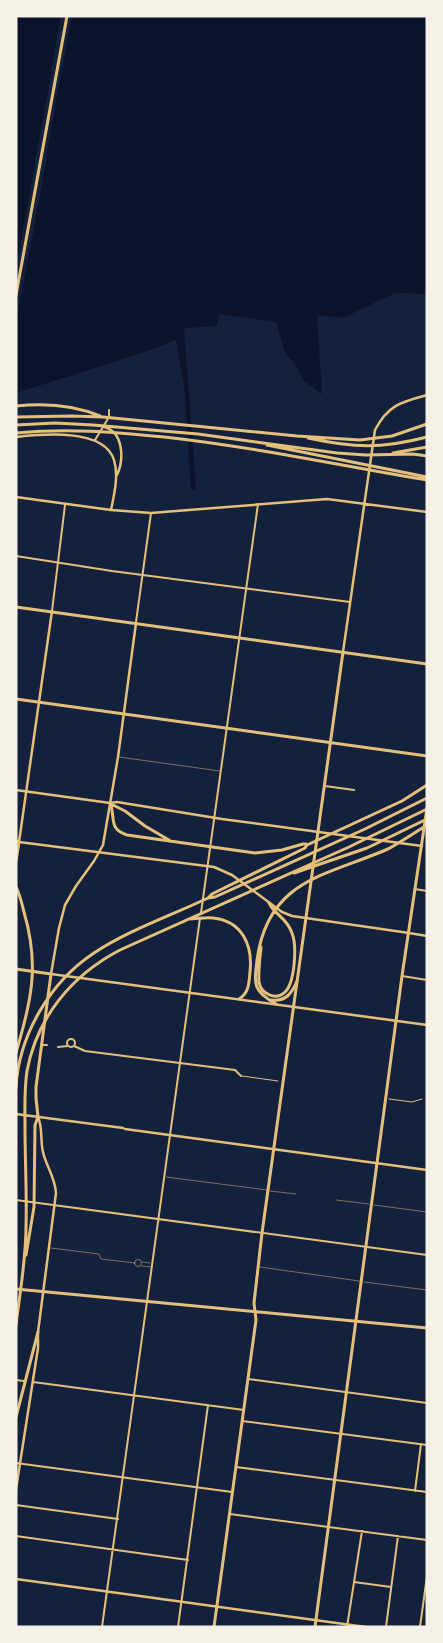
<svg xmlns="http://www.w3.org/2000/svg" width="443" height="1643" viewBox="0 0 443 1643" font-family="Jost,sans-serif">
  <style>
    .water { fill: #0b132b }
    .pier { fill: #14213d }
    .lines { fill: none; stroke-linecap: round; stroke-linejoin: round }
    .service { stroke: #e5c07b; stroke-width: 0.5 }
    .pedestrian { stroke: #e5c07b; stroke-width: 1 }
    .minor { stroke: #e5c07b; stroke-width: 2 }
    .tertiary { stroke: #e5c07b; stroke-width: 2.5 }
    .secondary { stroke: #e5c07b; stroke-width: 2.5 }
    .primary { stroke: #e5c07b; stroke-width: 3 }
    .motorway { stroke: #e5c07b; stroke-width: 3 }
  </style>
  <rect width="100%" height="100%" fill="#14213d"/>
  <!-- water -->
  <path class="water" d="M 16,16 L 427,16 L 427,294 L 399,293 L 393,294 L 343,318 L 317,315 L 322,394 L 303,380 L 296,365 L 285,353 L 276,322 L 219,314 L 217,326 L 184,328 L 196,489 L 191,490 L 184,385 L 176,340 L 142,353 L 16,393 Z"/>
  <!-- pier -->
  <path class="pier" d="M 61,16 L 72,16 L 62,69 L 63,71 L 61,72 L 46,158 L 47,159 L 46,161 L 31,244 L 32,246 L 30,247 L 16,323 L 16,267 L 20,245 L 19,243 L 21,242 L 36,159 L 34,157 L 36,156 L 52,71 L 50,69 L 52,67 Z"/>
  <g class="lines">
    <!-- service -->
    <path class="service" d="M 119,757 L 220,771
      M 166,1177 L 267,1190
      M 270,1191 L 296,1194
      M 336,1200 L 369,1204
      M 374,1205 L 427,1212
      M 51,1248 L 99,1254 L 101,1259 L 135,1263
      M134.5 1263a3.5 3.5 0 1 1 7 0a3.5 3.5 0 1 1-7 0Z
      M 142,1262 L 150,1263
      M 142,1266 L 151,1267
      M 260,1267 L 359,1281
      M 364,1282 L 427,1290"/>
    <!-- pedestrian -->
    <path class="pedestrian" d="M 242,1076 L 278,1081
      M 389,1099 L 412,1102 L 422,1099"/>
    <!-- minor -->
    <path class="minor" d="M 95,440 L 109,417 L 109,410
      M 16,556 L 112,571 L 350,602
      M 52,611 L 65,505
      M 136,622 L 151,513
      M 325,786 L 354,790
      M 415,889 L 427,891
      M 201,913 L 258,504
      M 402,976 L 427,980
      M67 1043a4 4 0 1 1 8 0a4 4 0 1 1-8 0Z
      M 42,1045 L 47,1045
      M 74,1046 L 85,1051 L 235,1070 L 241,1076
      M 58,1047 L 68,1046
      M 16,1200 L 427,1255
      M 248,1379 L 427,1403
      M 16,1380 L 24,1381
      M 33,1382 L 244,1410
      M 242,1421 L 427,1445
      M 16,1463 L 232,1492
      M 236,1467 L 427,1492
      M 415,1491 L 421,1444
      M 16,1505 L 118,1519
      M 230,1514 L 427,1540
      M 16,1536 L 188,1560
      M 354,1582 L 391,1587
      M 102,1627 L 200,918
      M 178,1627 L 208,1405
      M 347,1627 L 362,1531
      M 386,1627 L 398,1536
      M 420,1627 L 427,1576"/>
    <!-- tertiary -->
    <path class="tertiary" d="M 104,427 C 124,432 124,460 117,475
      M 16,437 C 43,434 104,428 114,460 C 119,476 114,495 111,510
      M 16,497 L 111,510 L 151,513 L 327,499 L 427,512
      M 136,623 L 118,757 L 103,845 L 94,861 L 76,886 L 65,905 L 59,928 L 51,974 L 427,1025
      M 343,652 L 375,430 C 388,405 401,402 427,395
      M 19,842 L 52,611
      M 409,933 L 427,936
      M 16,1114 L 123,1128
      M 125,1129 L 427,1170
      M 16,1489 L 38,1348 L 38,1332 L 56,1193 C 55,1177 46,1166 43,1152 C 40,1140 43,1128 38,1117
      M 16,1579 L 366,1627"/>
    <!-- secondary -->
    <path class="secondary" d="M 16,790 L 110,803 L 117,802 L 222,819 L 422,846
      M 19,842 L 214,867 L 232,875 L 282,912 L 292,916 L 409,933"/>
    <!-- primary -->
    <path class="primary" d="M 16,295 L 67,16
      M 16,607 L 427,664
      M 16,699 L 427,756
      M 16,841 L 19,842 L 16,861
      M 16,969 L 51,974 L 36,1087 L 36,1098 L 38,1117
      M 16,1289 L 427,1328
      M 214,1627 L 256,1320 L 254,1303 L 262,1233 L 343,652
      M 315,1627 L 402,976 L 427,808"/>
    <!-- motorway -->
    <path class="motorway" d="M 16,406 C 44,403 74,405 100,416
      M 16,417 L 72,416 L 103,417 L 297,436 L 360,440 L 392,436 L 427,424
      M 16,425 L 55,423 L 93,425 L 198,434 L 337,453 L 366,455 L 413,454 L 427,456
      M 16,433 C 68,428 113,432 164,437 C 254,447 338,465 427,480
      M 308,438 C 354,448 381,449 427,437
      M 267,445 L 427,477
      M 393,453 L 427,447
      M 110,803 C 116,818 108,829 127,835 L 255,853 L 282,850 L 303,844 L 306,844
      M 111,804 L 125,811 L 145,826 L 169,840
      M 294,873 L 367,848 L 427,819
      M 16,887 C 20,895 22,904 24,912 C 40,967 31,1000 16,1053
      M 208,898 L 215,897 L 365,829 L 427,798
      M 189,919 C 197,919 205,917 213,918 C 242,921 253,945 250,972 C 249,983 249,993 239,999
      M 261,947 C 260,958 258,971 259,982 C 261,994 276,1001 285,992 C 295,983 297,945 292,933 C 287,918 275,915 269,903
      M 271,1000 C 286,1002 292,993 297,981
      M 276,1004 C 253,991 254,985 257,960 C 268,879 326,876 388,849 C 401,842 414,833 427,825
      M 16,1087 C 19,1035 50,982 94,953 C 129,930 170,916 208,898 L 212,894 L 305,848 L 307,845 L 402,801 L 427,785
      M 26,1255 L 34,1207 L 35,1125 L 38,1117
      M 16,1325 C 20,1292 26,1259 26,1227 C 27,1194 25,1161 25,1128 C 25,1109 24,1090 27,1071 C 37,1017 72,975 120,950 L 349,847 L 427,809
      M 16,1417 L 38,1332"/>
  </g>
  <!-- border -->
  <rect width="443" height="1643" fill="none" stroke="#f6f1e7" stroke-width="35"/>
</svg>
